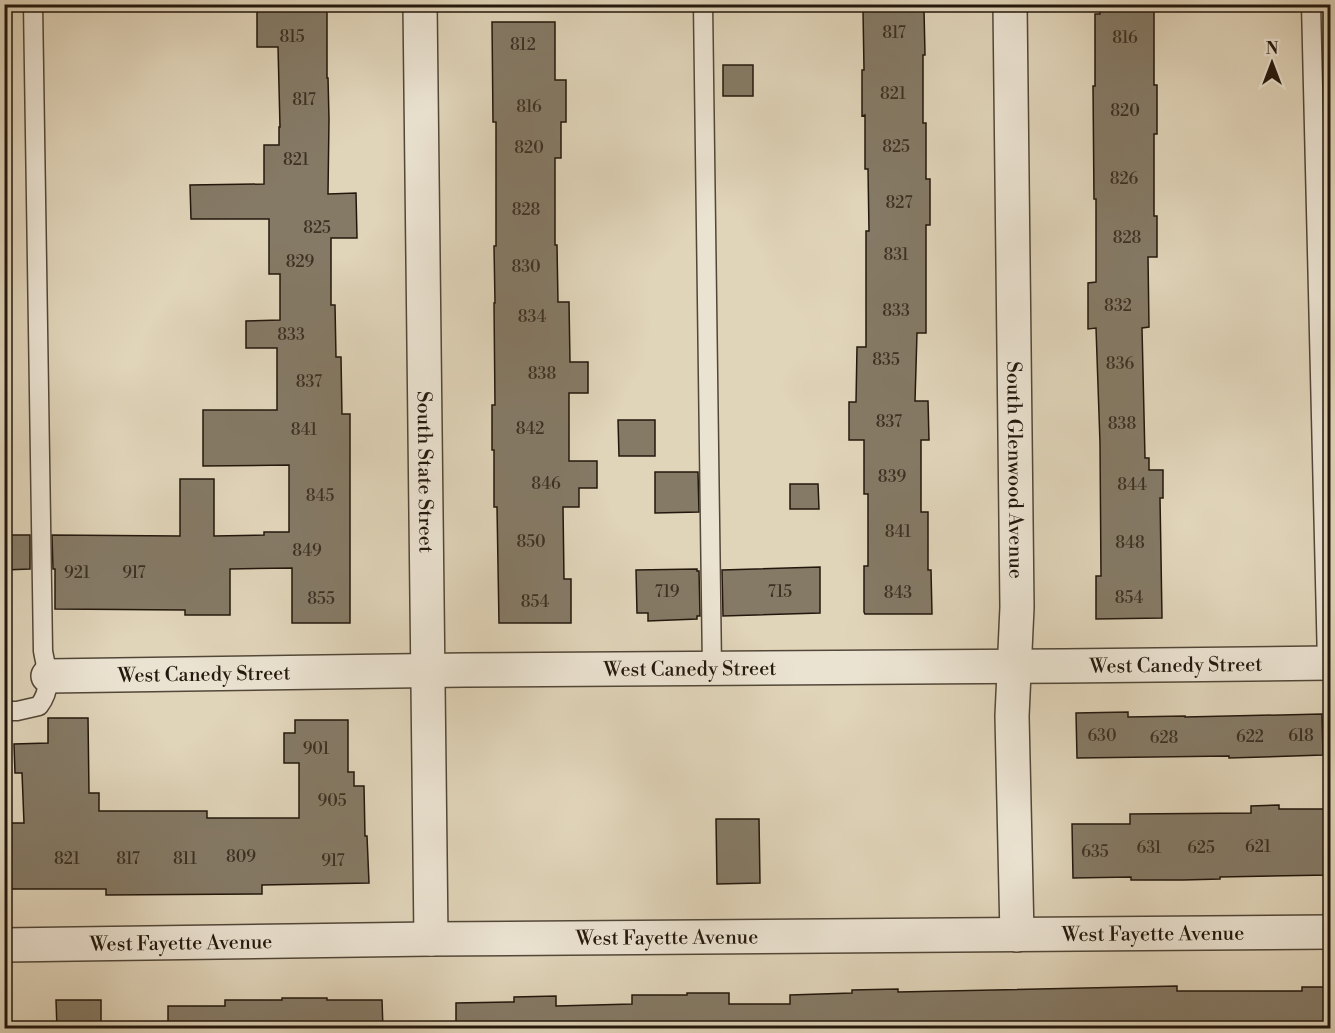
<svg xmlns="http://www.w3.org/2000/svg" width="1335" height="1033" viewBox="0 0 1335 1033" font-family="'Libre Bodoni',serif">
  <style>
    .building { fill: #857a66; stroke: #23180d; stroke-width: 1.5 }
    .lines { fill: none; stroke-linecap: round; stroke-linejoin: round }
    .service-casing { stroke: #524738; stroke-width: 21 }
    .minor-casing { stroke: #524738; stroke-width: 36 }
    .service { stroke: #ebe3d2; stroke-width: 18 }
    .minor { stroke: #ebe3d2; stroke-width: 33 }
    .labels { text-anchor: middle; stroke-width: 4.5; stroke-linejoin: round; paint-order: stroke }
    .number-label { font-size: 16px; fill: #3c3023 }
    .street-label { font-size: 20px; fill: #23180d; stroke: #ebe3d2 }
  </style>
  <rect width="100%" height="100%" fill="#e0d4b9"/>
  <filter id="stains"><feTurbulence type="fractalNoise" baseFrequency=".00333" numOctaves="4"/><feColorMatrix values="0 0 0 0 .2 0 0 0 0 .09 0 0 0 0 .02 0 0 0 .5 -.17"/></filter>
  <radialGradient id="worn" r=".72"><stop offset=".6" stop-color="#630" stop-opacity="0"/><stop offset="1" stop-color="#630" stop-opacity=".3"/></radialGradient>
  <!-- building -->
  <path class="building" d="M 257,4 L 327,4 L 327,78 L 328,78 L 329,119 L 328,194 L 356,193 L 357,238 L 331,238 L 331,305 L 335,305 L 336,357 L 341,357 L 342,414 L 350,414 L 350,623 L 292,623 L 292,568 L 230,569 L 230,615 L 185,615 L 185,610 L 55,609 L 55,569 L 53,569 L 52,535 L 180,536 L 180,479 L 214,479 L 214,536 L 264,535 L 264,532 L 289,532 L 289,465 L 203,466 L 203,410 L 277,410 L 277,348 L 246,348 L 246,321 L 280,320 L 280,274 L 269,274 L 269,219 L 191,219 L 190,185 L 264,184 L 264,145 L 279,145 L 279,127 L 280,127 L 278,47 L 257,47 Z
    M 1099,4 L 1154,4 L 1154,85 L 1157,85 L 1157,134 L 1154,134 L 1154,216 L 1157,216 L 1157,257 L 1148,257 L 1149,327 L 1142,328 L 1145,458 L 1149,458 L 1149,470 L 1163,470 L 1163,498 L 1160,498 L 1162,618 L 1096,619 L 1096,576 L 1101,576 L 1100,443 L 1096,328 L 1088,329 L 1088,283 L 1096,282 L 1096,199 L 1094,199 L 1093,86 L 1095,86 L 1095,14 L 1100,14 Z
    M 863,10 L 924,10 L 925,55 L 923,55 L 923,123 L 926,123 L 926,179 L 930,179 L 930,225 L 926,225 L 926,333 L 917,333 L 915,401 L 928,401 L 929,440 L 921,440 L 921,512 L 928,512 L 928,570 L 931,570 L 932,614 L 865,614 L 864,612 L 864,566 L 868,566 L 868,494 L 864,494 L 864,440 L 849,440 L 849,402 L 856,402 L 857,347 L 866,347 L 866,231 L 869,231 L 868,169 L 865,169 L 865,115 L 862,116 L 862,70 L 864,70 Z
    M 492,22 L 555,22 L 555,80 L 566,80 L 566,122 L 561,122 L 561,158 L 555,158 L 555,245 L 557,245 L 558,302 L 569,302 L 570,362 L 588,362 L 588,393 L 569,393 L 569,461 L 597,461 L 597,488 L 579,488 L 579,507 L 563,507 L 564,579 L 571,579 L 571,623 L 499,623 L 497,507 L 494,507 L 494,450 L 492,450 L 492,405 L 495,405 L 494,303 L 495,303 L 494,246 L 496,246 L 496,122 L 493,122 Z
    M 723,65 L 753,65 L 753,96 L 723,96 Z
    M 618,420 L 655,420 L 655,456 L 619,456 Z
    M 655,472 L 698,472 L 699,512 L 655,513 Z
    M 790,484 L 818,484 L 819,509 L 790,509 Z
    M 4,535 L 30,535 L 30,569 L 4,570 Z
    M 820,567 L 820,613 L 723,616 L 722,570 Z
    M 697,569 L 697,571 L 699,571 L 700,616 L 697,616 L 697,619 L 648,621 L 648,613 L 637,613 L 636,570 Z
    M 1128,712 L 1128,717 L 1185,716 L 1185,717 L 1322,714 L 1323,755 L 1229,758 L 1229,756 L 1077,758 L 1076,713 Z
    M 48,718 L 88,718 L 89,793 L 99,793 L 99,811 L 207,811 L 207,818 L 299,818 L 299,763 L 284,763 L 284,733 L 295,733 L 295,720 L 348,720 L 348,772 L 354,772 L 354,786 L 364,786 L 365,836 L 367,836 L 369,883 L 262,885 L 262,894 L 106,895 L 106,889 L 4,889 L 4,823 L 24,823 L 22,773 L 15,773 L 14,744 L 48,743 Z
    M 1279,805 L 1279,809 L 1330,809 L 1330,875 L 1220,877 L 1220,879 L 1183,880 L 1131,880 L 1131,877 L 1073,878 L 1072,824 L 1130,824 L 1130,814 L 1251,813 L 1251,806 Z
    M 716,819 L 759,819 L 760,883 L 717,884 Z
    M 1177,986 L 1177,991 L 1302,991 L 1302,987 L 1330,987 L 1330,1029 L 456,1029 L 456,1003 L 514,1002 L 514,997 L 556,996 L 556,1006 L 632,1004 L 632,995 L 687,995 L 687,993 L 729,993 L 729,1004 L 790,1004 L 790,995 L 852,993 L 852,990 L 898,989 L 898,992 Z
    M 282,998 L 327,998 L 327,1000 L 382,1000 L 383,1029 L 168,1029 L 168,1006 L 225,1006 L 225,1000 L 282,1000 Z
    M 56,1000 L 101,1000 L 101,1029 L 57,1029 Z"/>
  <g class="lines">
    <!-- service casing -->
    <g class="service-casing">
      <path id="service" d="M 703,4 L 712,669
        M 1311,4 L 1327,663
        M 4,711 L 17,711 L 39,706 C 53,687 47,673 43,651 L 33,4"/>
    </g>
    <!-- minor casing -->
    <g class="minor-casing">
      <g id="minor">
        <path id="s1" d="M 420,4 L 431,939"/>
        <path id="s2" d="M 1010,4 L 1017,607 L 1012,716 L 1017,935"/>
        <path id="s3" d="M 48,676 L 465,670 L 1064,666 L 1330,663"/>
        <path id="s4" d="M 4,945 L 431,939 L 1330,932"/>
      </g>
    </g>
    <!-- service -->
    <use href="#service" class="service"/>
    <!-- minor -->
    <use href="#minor" class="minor"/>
  </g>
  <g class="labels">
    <!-- number labels -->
    <g class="number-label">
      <text x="894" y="38">817</text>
      <text x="292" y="42">815</text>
      <text x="1125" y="43">816</text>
      <text x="523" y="50">812</text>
      <text x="893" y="99">821</text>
      <text x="304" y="105">817</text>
      <text x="529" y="112">816</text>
      <text x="1125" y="116">820</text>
      <text x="896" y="152">825</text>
      <text x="529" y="153">820</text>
      <text x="296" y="165">821</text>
      <text x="1124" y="184">826</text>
      <text x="899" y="208">827</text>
      <text x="526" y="215">828</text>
      <text x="317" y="233">825</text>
      <text x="1127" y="243">828</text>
      <text x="896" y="260">831</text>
      <text x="300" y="267">829</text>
      <text x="526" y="272">830</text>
      <text x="1118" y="311">832</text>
      <text x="896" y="316">833</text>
      <text x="532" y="322">834</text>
      <text x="291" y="340">833</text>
      <text x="886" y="365">835</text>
      <text x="1120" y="369">836</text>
      <text x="542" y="379">838</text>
      <text x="309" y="387">837</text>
      <text x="889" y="427">837</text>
      <text x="1122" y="429">838</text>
      <text x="530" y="434">842</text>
      <text x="304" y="435">841</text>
      <text x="892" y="482">839</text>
      <text x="546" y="489">846</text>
      <text x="1132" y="490">844</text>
      <text x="320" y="501">845</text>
      <text x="898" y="537">841</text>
      <text x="531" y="547">850</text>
      <text x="1130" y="548">848</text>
      <text x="307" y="556">849</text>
      <text x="77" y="578">921</text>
      <text x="134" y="578">917</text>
      <text x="667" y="597">719</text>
      <text x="780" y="597">715</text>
      <text x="898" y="598">843</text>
      <text x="1129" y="603">854</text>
      <text x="321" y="604">855</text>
      <text x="535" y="607">854</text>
      <text x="1102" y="741">630</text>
      <text x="1301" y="741">618</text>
      <text x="1250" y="742">622</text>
      <text x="1164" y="743">628</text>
      <text x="316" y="754">901</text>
      <text x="332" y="806">905</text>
      <text x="1258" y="852">621</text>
      <text x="1149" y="853">631</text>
      <text x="1201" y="853">625</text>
      <text x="1095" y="857">635</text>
      <text x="241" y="862">809</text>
      <text x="67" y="864">821</text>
      <text x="128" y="864">817</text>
      <text x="185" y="864">811</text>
      <text x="333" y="866">917</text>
    </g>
    <!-- street labels -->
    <g class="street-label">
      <text dy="7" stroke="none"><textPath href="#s2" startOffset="466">South Glenwood Avenue</textPath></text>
      <text dy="7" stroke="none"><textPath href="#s1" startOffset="468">South State Street</textPath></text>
      <text dy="7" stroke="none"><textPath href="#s3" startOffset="1128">West Canedy Street</textPath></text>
      <text dy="7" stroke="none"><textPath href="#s3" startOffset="642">West Canedy Street</textPath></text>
      <text dy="7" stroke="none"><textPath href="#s3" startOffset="156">West Canedy Street</textPath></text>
      <text dy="7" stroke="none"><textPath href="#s4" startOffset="1149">West Fayette Avenue</textPath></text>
      <text dy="7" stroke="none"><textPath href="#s4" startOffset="663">West Fayette Avenue</textPath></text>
      <text dy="7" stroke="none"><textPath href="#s4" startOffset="177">West Fayette Avenue</textPath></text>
    </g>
  </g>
  <!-- margin -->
  <rect width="1335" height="1033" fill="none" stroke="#e0d4b9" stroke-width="24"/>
  <rect x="6" y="6" width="1323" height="1021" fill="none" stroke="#23180d" stroke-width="3"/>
  <rect x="12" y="12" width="1311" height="1009" fill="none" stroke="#23180d" stroke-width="1.5"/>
  <!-- north arrow -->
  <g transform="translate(1272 63)" stroke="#ebe3d2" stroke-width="4.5" paint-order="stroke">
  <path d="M0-4.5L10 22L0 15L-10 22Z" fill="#23180d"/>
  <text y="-9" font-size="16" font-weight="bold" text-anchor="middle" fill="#23180d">N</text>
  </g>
  <rect width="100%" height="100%" filter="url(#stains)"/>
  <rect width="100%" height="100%" fill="url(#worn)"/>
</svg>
